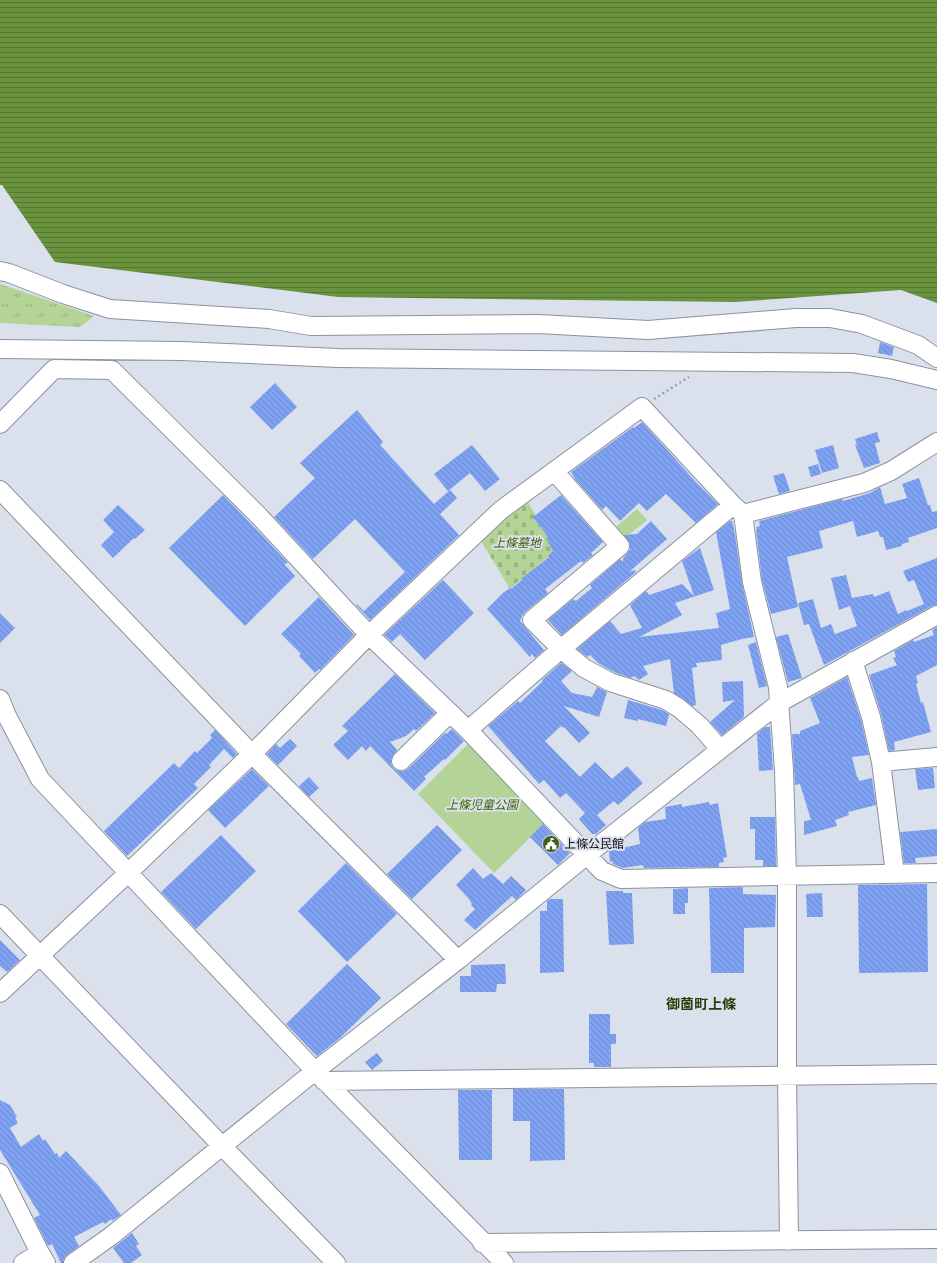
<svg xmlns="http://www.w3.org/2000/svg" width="937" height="1263" viewBox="0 0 937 1263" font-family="'Playfair Display','Noto Sans JP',serif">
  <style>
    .grass { fill: url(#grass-tufts) }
    .cemetery { fill: url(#cemetery-stones) }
    .green { fill: #b3d397 }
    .water { fill: url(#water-rules) }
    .building { fill: url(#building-back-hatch) }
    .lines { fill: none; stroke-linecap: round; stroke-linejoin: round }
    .minor-casing { stroke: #8c929c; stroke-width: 20 }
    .path { stroke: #9ba0a8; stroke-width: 2.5; stroke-dasharray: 2 3; stroke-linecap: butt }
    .minor { stroke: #fff; stroke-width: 18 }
    .labels { text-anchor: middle; stroke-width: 4; stroke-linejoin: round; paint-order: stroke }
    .park-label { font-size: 12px; font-style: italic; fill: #3b6100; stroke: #dbe1ec }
    .poi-label { font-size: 12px; fill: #101216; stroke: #dbe1ec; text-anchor: start }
    .quarter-label { font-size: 14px; font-weight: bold; fill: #273d0a; stroke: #dbe1ec }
  </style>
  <defs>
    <pattern id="grass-tufts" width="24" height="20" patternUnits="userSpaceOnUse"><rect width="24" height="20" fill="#b3d397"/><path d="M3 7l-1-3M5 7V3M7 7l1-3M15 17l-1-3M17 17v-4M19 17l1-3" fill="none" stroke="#99b481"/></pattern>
    <pattern id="cemetery-stones" width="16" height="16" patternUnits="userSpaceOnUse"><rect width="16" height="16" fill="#b3d397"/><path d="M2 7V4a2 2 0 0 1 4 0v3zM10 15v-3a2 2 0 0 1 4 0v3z" fill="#99b481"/></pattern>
    <pattern id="water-rules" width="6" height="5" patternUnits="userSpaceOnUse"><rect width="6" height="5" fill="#6a933e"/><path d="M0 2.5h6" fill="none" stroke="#567733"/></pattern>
    <pattern id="building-back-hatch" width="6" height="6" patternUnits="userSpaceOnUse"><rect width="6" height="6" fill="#7ea2f1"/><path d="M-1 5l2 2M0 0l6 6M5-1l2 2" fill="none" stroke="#6c8ace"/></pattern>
  </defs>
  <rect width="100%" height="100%" fill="#dbe1ec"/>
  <!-- grass -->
  <path class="grass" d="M 0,284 L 94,316 L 80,327 L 0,323 Z"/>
  <!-- cemetery -->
  <path class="cemetery" d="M 526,499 L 556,550 L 510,589 L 478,536 Z"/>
  <!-- green -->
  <path class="green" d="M 637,509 L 647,520 L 620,542 L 611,531 Z
    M 472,740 L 549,819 L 494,873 L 418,794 Z"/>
  <!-- water -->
  <path class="water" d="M 0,0 L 937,0 L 937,303 L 901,290 L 735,302 L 338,297 L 55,262 L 2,185 L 0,185 Z"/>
  <!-- building -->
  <path class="building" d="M 880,342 L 894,347 L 892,356 L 878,353 Z
    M 275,383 L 297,407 L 272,430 L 250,407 Z
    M 357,410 L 383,442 L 380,445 L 434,504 L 450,490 L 457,498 L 440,514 L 459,535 L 370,620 L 356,605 L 357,604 L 364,611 L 405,572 L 355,519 L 313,559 L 274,517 L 315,478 L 300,463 Z
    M 642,422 L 695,481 L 718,504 L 696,523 L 666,494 L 647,511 L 639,503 L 620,521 L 606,506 L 602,510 L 575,479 L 571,472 L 633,427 L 634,428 Z
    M 877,432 L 880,442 L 875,443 L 880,463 L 864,468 L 855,445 L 857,445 L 855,439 Z
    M 472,445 L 500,479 L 485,491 L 470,473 L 448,491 L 434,474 Z
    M 833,445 L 839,468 L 822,473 L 815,450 Z
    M 818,464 L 821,474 L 811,477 L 808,467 Z
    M 784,473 L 790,491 L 779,494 L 773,476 Z
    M 919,478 L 928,505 L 930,505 L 932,512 L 937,511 L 937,528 L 908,538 L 909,542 L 902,544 L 902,546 L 886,550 L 883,537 L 880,537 L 878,531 L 857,537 L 853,521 L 819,531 L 823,548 L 787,557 L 798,607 L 771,614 L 762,580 L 756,530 L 757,530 L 756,527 L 760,526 L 759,521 L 842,499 L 843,501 L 870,493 L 880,487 L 885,504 L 907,498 L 902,484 Z
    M 223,495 L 259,532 L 288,563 L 284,564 L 295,576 L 245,626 L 169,548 Z
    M 561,495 L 603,542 L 591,553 L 593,555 L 583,563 L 581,561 L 545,589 L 548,593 L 525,612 L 522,616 L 520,621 L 544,650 L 535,658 L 532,654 L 530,657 L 487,609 L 503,593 L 510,588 L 511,589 L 522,580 L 521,579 L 549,557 L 548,556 L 553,551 L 546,538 L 548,537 L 533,517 Z
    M 118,505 L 145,530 L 135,539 L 134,538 L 113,558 L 101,545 L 114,532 L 103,520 Z
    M 651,521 L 667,539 L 629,572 L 635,570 L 636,572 L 562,635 L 548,620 L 573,599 L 576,601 L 592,588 L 590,585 L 620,559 L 623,562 L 623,558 L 630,550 L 630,544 L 624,535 L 637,534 Z
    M 730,521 L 732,521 L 735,534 L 742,583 L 754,637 L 742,639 L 721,645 L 722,660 L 696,663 L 697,667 L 692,668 L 696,705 L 692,706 L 674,693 L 670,659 L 643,666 L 648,674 L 639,680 L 634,676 L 631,678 L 614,672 L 598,663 L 590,655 L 587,657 L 577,649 L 610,621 L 621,634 L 642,628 L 630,605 L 646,591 L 649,595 L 682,584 L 694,596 L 682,561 L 700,548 L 714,590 L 675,603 L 682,615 L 639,637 L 719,628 L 716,613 L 730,609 L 716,532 Z
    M 937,558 L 937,605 L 932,606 L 824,665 L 809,624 L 804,625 L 798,603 L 813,599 L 821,628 L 831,624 L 835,634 L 857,626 L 850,606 L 839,610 L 831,578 L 846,575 L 852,598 L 873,594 L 874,597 L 889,591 L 898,614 L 906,610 L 907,611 L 924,604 L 914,580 L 908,582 L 903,571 Z
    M 443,580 L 474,613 L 425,660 L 400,634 L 392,642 L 384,635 Z
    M 319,597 L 354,635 L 320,670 L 319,669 L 315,673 L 299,656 L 301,654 L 281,634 Z
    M 0,613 L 15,628 L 0,643 Z
    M 937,627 L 937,665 L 916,676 L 918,683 L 916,684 L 921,703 L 923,702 L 931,732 L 894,742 L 895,750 L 889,751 L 881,714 L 869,675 L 897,665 L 893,658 L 896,657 L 894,651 L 913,640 L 914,642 L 934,635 L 932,630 Z
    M 788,634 L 802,678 L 788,682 L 776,637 Z
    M 756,642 L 767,686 L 759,688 L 748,645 Z
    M 561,663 L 571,670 L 571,672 L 561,681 L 572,693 L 592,697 L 597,687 L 607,692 L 599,717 L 564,706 L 590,733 L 579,743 L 564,727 L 563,728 L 561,726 L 545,741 L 580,777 L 595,762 L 612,779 L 627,766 L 643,783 L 618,805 L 614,801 L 597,815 L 606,825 L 596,834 L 592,834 L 579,819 L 585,813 L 566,793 L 560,798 L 544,780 L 539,784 L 488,726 L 518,701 L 520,703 L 543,681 L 542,680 Z
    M 395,674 L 435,713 L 416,731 L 414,729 L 406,736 L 390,742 L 397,750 L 391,759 L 391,764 L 394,769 L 399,771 L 403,771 L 408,769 L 445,733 L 446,734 L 452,729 L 464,741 L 445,760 L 444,759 L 424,777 L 426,779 L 414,791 L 370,746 L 366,751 L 362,746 L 348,760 L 333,745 L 348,731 L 342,726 Z
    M 847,677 L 861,720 L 869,755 L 852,757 L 857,777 L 858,777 L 859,781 L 872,778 L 876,805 L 848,812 L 849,815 L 835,820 L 837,826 L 804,835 L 804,821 L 811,820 L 800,784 L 795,785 L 792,734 L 800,734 L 800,731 L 820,723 L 810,698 Z
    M 743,681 L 744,717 L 722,735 L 710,722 L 735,700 L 723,702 L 722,682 Z
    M 628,700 L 662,710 L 669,714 L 666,726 L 638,719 L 638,721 L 624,718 Z
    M 765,727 L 770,727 L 773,770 L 759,771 L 757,734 Z
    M 215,730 L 237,754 L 233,758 L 224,749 L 209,765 L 211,767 L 194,784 L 198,788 L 127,856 L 104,831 L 174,763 L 179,768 L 195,751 L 197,753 L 212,738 L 210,735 Z
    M 290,739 L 297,746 L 278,765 L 267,754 L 276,744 L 280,748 Z
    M 933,768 L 935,788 L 918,790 L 915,769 Z
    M 252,769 L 269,786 L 225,828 L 208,810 Z
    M 309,777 L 319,788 L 309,797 L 299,786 Z
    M 709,802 L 710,805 L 718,803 L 727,857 L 723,858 L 724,862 L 719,863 L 719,867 L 644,868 L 643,865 L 623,868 L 613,864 L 612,861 L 610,862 L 609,851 L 640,844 L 638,828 L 645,822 L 666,819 L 665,807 L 682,804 L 682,807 Z
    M 750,817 L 775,817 L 776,866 L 763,866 L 763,860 L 755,860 L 755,829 L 750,829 Z
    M 543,824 L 570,853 L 558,865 L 530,837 Z
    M 437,825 L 462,850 L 412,899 L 387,874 Z
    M 937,829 L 937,856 L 915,858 L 916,863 L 904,863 L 900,832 Z
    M 221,835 L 256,871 L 196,929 L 161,892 Z
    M 346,863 L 397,914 L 347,962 L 298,911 Z
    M 473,868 L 483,879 L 491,873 L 503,884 L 511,876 L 526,890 L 516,900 L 512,896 L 475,930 L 464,920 L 475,909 L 471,905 L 472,904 L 469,899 L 456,885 Z
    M 927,884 L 928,972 L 859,973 L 858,885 Z
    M 743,887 L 743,894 L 776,895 L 775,927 L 744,928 L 744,973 L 711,973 L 709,888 Z
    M 688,888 L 688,903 L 685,903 L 685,914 L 674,914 L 673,913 L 673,889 Z
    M 606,891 L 623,891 L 623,893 L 632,893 L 634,944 L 609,945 Z
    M 822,893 L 823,917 L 807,917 L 806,894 Z
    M 550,899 L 563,899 L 564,972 L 540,973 L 540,911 L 547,911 L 547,901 Z
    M 0,940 L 20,960 L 7,972 L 0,966 Z
    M 347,964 L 381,998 L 340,1038 L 317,1056 L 286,1024 Z
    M 505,964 L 506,984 L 497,984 L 496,992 L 460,992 L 460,976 L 471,976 L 471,965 Z
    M 589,1014 L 610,1014 L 610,1034 L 616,1034 L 616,1044 L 611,1044 L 611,1067 L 594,1067 L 594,1063 L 589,1063 Z
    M 377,1053 L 383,1061 L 372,1070 L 365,1062 Z
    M 513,1089 L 564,1089 L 565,1160 L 530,1161 L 530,1121 L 513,1121 Z
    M 458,1090 L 492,1090 L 492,1160 L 459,1160 Z
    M 0,1100 L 10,1105 L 17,1117 L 15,1118 L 18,1123 L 10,1128 L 21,1147 L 39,1134 L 43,1141 L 45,1139 L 55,1154 L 57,1153 L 59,1158 L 66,1151 L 99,1186 L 121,1215 L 112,1221 L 111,1219 L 105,1224 L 103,1222 L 74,1237 L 79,1246 L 67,1255 L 64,1258 L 63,1263 L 61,1263 L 52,1244 L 48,1246 L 34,1218 L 40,1215 L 0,1150 Z
    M 132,1233 L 139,1244 L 136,1246 L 142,1255 L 131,1263 L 124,1263 L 113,1248 Z"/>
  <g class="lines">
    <!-- minor casing -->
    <g class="minor-casing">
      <path id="minor" d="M 0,271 L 9,273 L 63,294 L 110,309 L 269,319 L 311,326 L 538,324 L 648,330 L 796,318 L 830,318 L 862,324 L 918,345 L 937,358
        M 0,349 L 181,351 L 338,358 L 853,363 L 891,369 L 937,380
        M 0,424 L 54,369 L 112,370 L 259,516 L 369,635 L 468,730 L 602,871 L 621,879 L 937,873
        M 0,490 L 252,754 L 458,960
        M 743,514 L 752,582 L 778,687 L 784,770 L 787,876 L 787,1075 L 789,1241
        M 853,661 L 871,717 L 881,762 L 895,874
        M 0,699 L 7,716 L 40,779 L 315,1071 L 504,1263
        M 468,730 L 561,649 L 532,620 L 620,546 L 554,471
        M 720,749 L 699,725 L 679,708 L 666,700 L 610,682 L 584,668 L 561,649 L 733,505
        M 401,761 L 450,713
        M 881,762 L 937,757
        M 0,914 L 222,1146 L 336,1263
        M 0,993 L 128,873 L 252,754 L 369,635 L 501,510 L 642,407 L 733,505 L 743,514 L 864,483 L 891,471 L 937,442
        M 324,1081 L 937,1074
        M 0,1173 L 40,1253
        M 482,1243 L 937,1239
        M 23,1263 L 40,1253 L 46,1263
        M 73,1263 L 111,1236 L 315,1071 L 458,960 L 587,855 L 779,703 L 937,615"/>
    </g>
    <!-- path -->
    <path class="path" d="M 654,399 L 689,377"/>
    <!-- minor -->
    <use href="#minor" class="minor"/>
  </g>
  <!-- icons -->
  <defs>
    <g id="civic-disc" transform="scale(0.9)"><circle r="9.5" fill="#406217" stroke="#dbe1ec"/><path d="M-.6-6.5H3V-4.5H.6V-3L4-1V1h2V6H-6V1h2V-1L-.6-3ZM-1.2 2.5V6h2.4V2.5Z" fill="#fff"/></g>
  </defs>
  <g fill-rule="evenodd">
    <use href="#civic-disc" x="551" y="844"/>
  </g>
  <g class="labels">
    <!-- park labels -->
    <g class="park-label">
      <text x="517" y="547">上條墓地</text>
      <text x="482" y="809">上條児童公園</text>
    </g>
    <!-- poi labels -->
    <g class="poi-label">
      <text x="564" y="848">上條公民館</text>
    </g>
    <!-- quarter labels -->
    <g class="quarter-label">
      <text x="701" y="1009">御薗町上條</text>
    </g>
  </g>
</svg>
